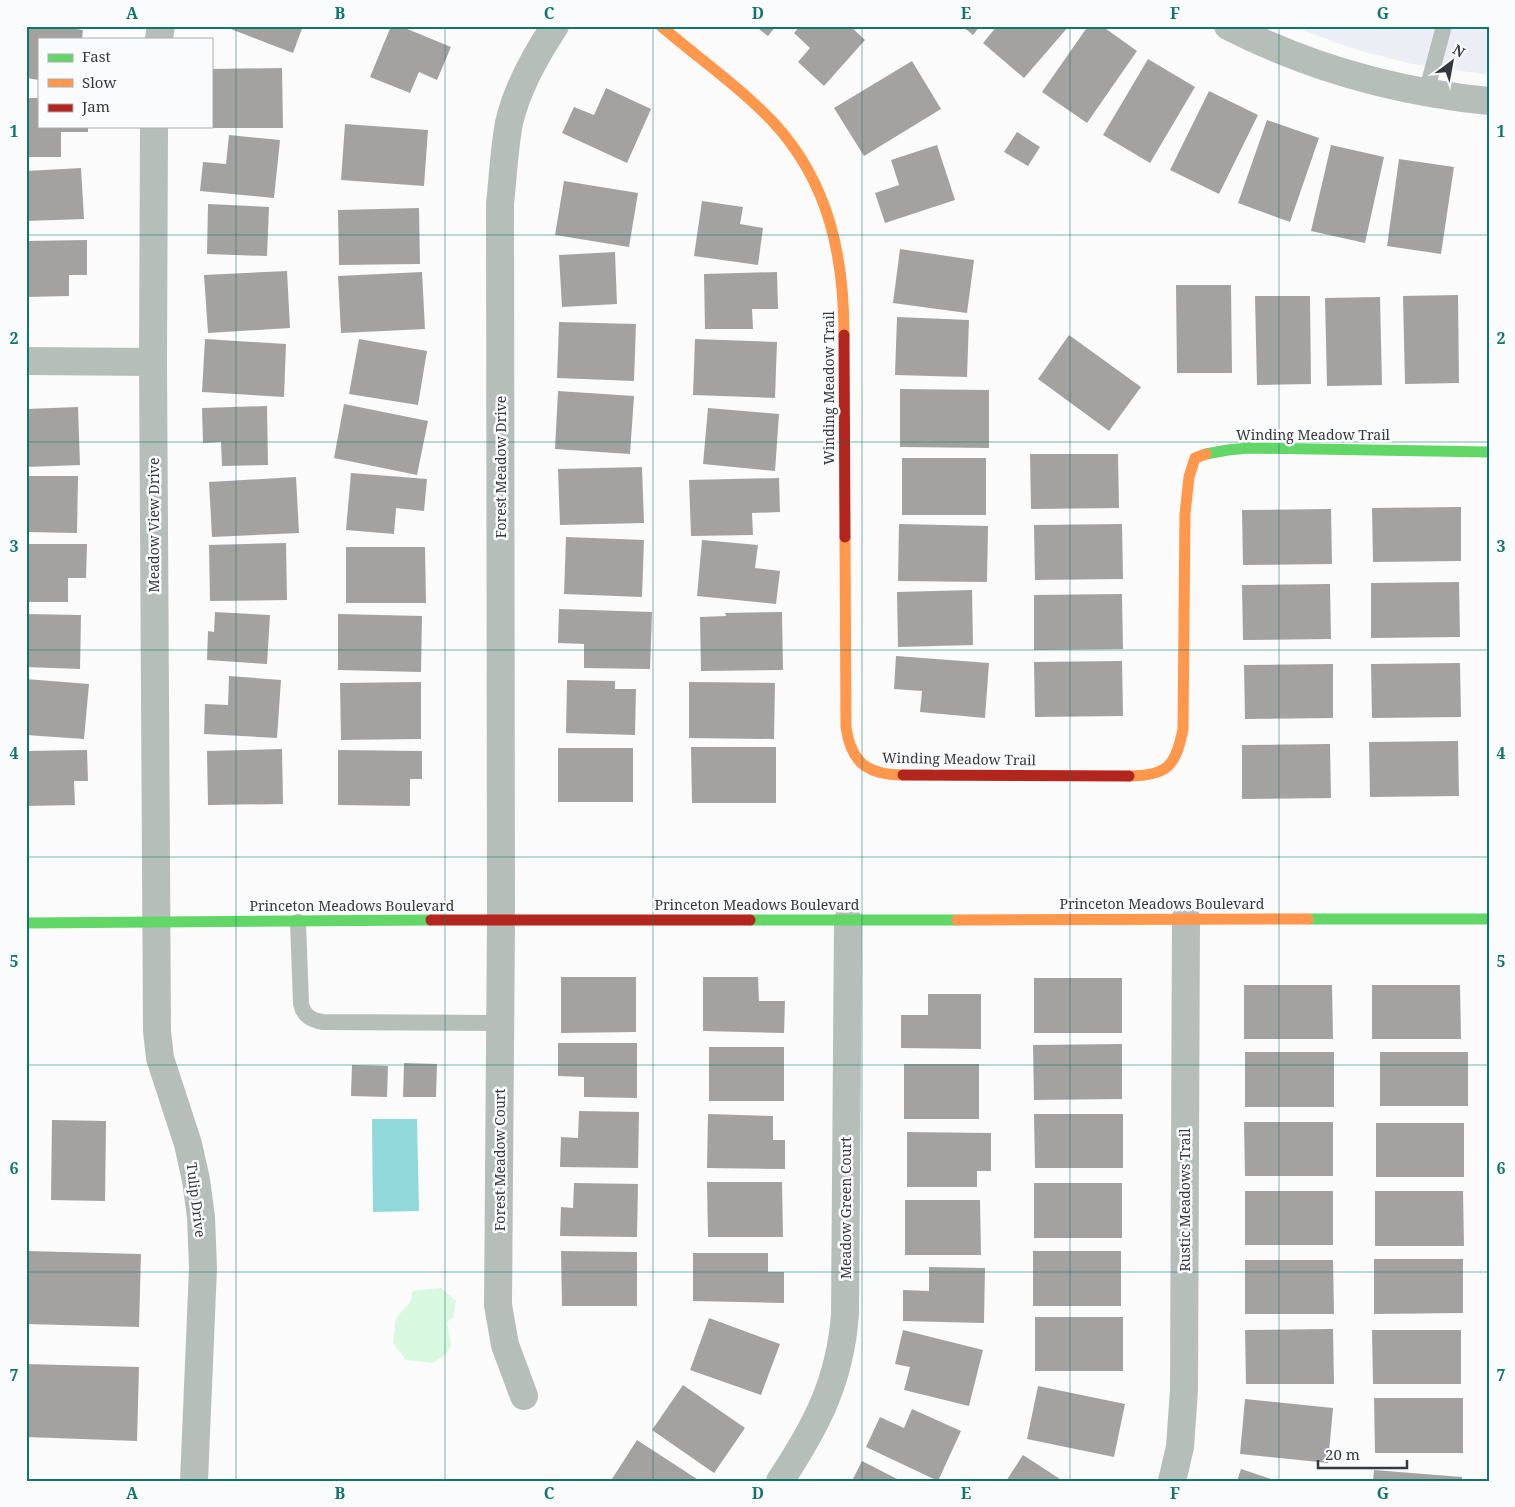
<svg xmlns="http://www.w3.org/2000/svg" width="1515" height="1507" viewBox="0 0 1515 1507" font-family="'Noto Serif',serif">
  <style>
    .built { fill: #ebeff5 }
    .green { fill: #d8f8e0 }
    .water { fill: #91d8d8 }
    .building { fill: #a4a1a1 }
    .lines { fill: none; stroke-linecap: round; stroke-linejoin: round }
    .lane { stroke: #b6beba; stroke-width: 16 }
    .street { stroke: #b6beba; stroke-width: 28 }
    .fast { stroke: #63d668; stroke-width: 11 }
    .slow { stroke: #ff974d; stroke-width: 11 }
    .jam { stroke: #b3261e; stroke-width: 11 }
    .grid { fill: none; stroke: #0f766e; stroke-width: 1; stroke-opacity: 0.55 }
    .labels { text-anchor: middle; stroke-width: 5; stroke-linejoin: round; paint-order: stroke }
    .street-label { font-size: 14px; fill: #35383c; stroke: #fafbfd }
    .neatline { fill: none; stroke: #0f766e; stroke-width: 2 }
    .grid-label { font-size: 16px; text-anchor: middle; font-weight: bold; fill: #0f766e }
  </style>
  <rect width="100%" height="100%" fill="#fbfbfc"/>
  <!-- built -->
  <path class="built" d="M 1291,26 L 1489,26 L 1489,75 L 1412,64 L 1354,49 Z"/>
  <!-- green -->
  <path class="green" d="M 441,1288 L 456,1301 L 453,1317 L 447,1322 L 451,1346 L 445,1355 L 433,1363 L 406,1360 L 393,1343 L 396,1318 L 411,1301 L 412,1292 L 418,1290 Z"/>
  <!-- water -->
  <path class="water" d="M 372,1119 L 417,1119 L 419,1211 L 373,1212 Z"/>
  <!-- building -->
  <path class="building" d="M 26,26 L 54,26 L 83,30 L 82,39 L 39,39 L 39,80 L 26,78 Z
    M 223,26 L 303,26 L 293,53 Z
    M 391,26 L 400,26 L 451,47 L 437,80 L 419,72 L 410,93 L 370,77 Z
    M 755,26 L 776,26 L 768,36 Z
    M 800,26 L 850,26 L 865,40 L 824,86 L 798,62 L 810,48 L 794,33 Z
    M 962,26 L 980,26 L 973,35 Z
    M 997,26 L 1069,26 L 1024,78 L 983,43 Z
    M 1088,26 L 1102,26 L 1137,51 L 1087,123 L 1042,92 Z
    M 1148,59 L 1195,87 L 1150,163 L 1103,135 Z
    M 912,61 L 941,109 L 864,156 L 834,108 Z
    M 282,68 L 283,128 L 207,128 L 207,126 L 211,126 L 211,69 Z
    M 606,88 L 651,109 L 627,163 L 562,133 L 574,107 L 594,115 Z
    M 1209,91 L 1258,115 L 1219,194 L 1170,170 Z
    M 26,98 L 39,98 L 39,126 L 88,126 L 88,132 L 61,132 L 61,157 L 26,157 Z
    M 1267,120 L 1319,138 L 1290,222 L 1238,203 Z
    M 345,124 L 428,130 L 424,186 L 341,180 Z
    M 1017,132 L 1040,147 L 1028,166 L 1004,152 Z
    M 229,135 L 280,140 L 274,198 L 200,191 L 203,162 L 226,164 Z
    M 937,145 L 955,200 L 885,223 L 875,193 L 899,185 L 891,160 Z
    M 1331,145 L 1384,157 L 1365,243 L 1311,231 Z
    M 1399,159 L 1454,167 L 1441,254 L 1387,246 Z
    M 81,168 L 84,219 L 26,221 L 26,171 Z
    M 564,181 L 638,193 L 629,247 L 555,235 Z
    M 702,201 L 743,207 L 740,224 L 763,228 L 758,265 L 694,256 Z
    M 208,204 L 269,207 L 267,256 L 207,254 Z
    M 419,208 L 420,264 L 339,265 L 338,210 Z
    M 87,240 L 87,275 L 69,275 L 69,296 L 26,297 L 26,241 Z
    M 900,249 L 974,260 L 967,313 L 893,303 Z
    M 615,252 L 617,304 L 562,307 L 559,255 Z
    M 287,271 L 290,328 L 208,333 L 204,275 Z
    M 422,272 L 425,329 L 341,333 L 338,276 Z
    M 777,272 L 778,309 L 752,309 L 753,329 L 705,329 L 704,274 Z
    M 1176,285 L 1231,285 L 1232,373 L 1177,373 Z
    M 1458,295 L 1459,383 L 1405,384 L 1403,296 Z
    M 1255,296 L 1310,296 L 1311,384 L 1257,385 Z
    M 1380,297 L 1382,385 L 1327,386 L 1325,298 Z
    M 897,317 L 969,320 L 967,377 L 895,375 Z
    M 559,322 L 636,324 L 634,381 L 557,378 Z
    M 1069,335 L 1141,387 L 1109,431 L 1038,379 Z
    M 205,339 L 286,344 L 284,397 L 202,392 Z
    M 359,339 L 427,351 L 418,405 L 349,394 Z
    M 695,339 L 777,342 L 775,398 L 693,395 Z
    M 900,389 L 989,390 L 989,448 L 900,447 Z
    M 558,391 L 634,396 L 630,454 L 555,449 Z
    M 344,404 L 428,421 L 417,475 L 334,458 Z
    M 267,406 L 268,465 L 222,466 L 221,442 L 203,443 L 202,408 Z
    M 78,407 L 80,465 L 26,467 L 26,409 Z
    M 708,408 L 779,414 L 775,471 L 703,464 Z
    M 1030,454 L 1118,454 L 1119,508 L 1031,509 Z
    M 902,458 L 986,458 L 986,515 L 902,515 Z
    M 642,467 L 644,523 L 560,525 L 558,469 Z
    M 351,473 L 427,479 L 424,511 L 396,508 L 394,534 L 346,530 Z
    M 26,476 L 78,476 L 77,533 L 26,532 Z
    M 296,477 L 299,533 L 212,537 L 209,482 Z
    M 779,478 L 780,512 L 752,513 L 753,535 L 691,536 L 689,480 Z
    M 1461,507 L 1461,561 L 1373,562 L 1372,508 Z
    M 1331,509 L 1332,564 L 1243,565 L 1242,510 Z
    M 899,524 L 988,526 L 987,582 L 898,581 Z
    M 1122,524 L 1123,579 L 1035,580 L 1034,525 Z
    M 566,537 L 644,540 L 642,597 L 564,594 Z
    M 702,540 L 758,545 L 755,568 L 780,571 L 776,604 L 697,596 Z
    M 286,543 L 287,600 L 210,601 L 209,545 Z
    M 26,544 L 87,544 L 86,578 L 68,578 L 68,602 L 26,602 Z
    M 346,547 L 425,547 L 426,603 L 346,603 Z
    M 1459,582 L 1460,637 L 1371,638 L 1371,583 Z
    M 1330,584 L 1331,639 L 1243,640 L 1242,585 Z
    M 972,590 L 973,645 L 898,647 L 897,592 Z
    M 1122,594 L 1123,649 L 1034,650 L 1034,595 Z
    M 559,609 L 652,612 L 650,669 L 584,668 L 584,644 L 558,643 Z
    M 215,612 L 270,615 L 267,664 L 207,660 L 208,631 L 214,632 Z
    M 782,612 L 783,670 L 701,671 L 700,617 L 726,616 L 725,613 Z
    M 26,614 L 81,615 L 80,669 L 26,667 Z
    M 338,614 L 422,616 L 421,672 L 338,670 Z
    M 896,656 L 989,663 L 985,718 L 920,712 L 922,691 L 894,689 Z
    M 1122,661 L 1123,716 L 1035,717 L 1034,662 Z
    M 1460,663 L 1461,717 L 1372,718 L 1371,664 Z
    M 1333,664 L 1333,718 L 1245,719 L 1244,665 Z
    M 229,676 L 281,680 L 277,738 L 204,734 L 205,704 L 228,705 Z
    M 26,679 L 89,684 L 84,739 L 26,735 Z
    M 567,680 L 615,681 L 615,689 L 636,689 L 635,735 L 566,733 Z
    M 421,682 L 421,739 L 341,740 L 340,683 Z
    M 689,682 L 775,683 L 774,739 L 689,738 Z
    M 1458,741 L 1459,796 L 1370,797 L 1369,742 Z
    M 1330,744 L 1331,798 L 1242,799 L 1242,745 Z
    M 691,747 L 776,747 L 776,803 L 692,803 Z
    M 558,748 L 633,748 L 633,802 L 558,802 Z
    M 282,749 L 283,804 L 208,805 L 207,751 Z
    M 87,750 L 88,781 L 74,781 L 75,805 L 26,806 L 26,751 Z
    M 338,750 L 422,751 L 422,779 L 410,779 L 410,806 L 338,805 Z
    M 561,977 L 636,977 L 636,1032 L 561,1033 Z
    M 703,977 L 758,977 L 759,1001 L 785,1001 L 784,1033 L 703,1031 Z
    M 1034,978 L 1122,978 L 1122,1033 L 1034,1033 Z
    M 1244,985 L 1332,985 L 1333,1039 L 1244,1039 Z
    M 1372,985 L 1460,985 L 1461,1039 L 1372,1039 Z
    M 928,994 L 981,994 L 981,1049 L 901,1048 L 901,1015 L 928,1015 Z
    M 558,1043 L 637,1043 L 637,1098 L 584,1097 L 584,1077 L 558,1076 Z
    M 1122,1044 L 1122,1099 L 1034,1100 L 1033,1045 Z
    M 709,1047 L 784,1047 L 784,1101 L 709,1101 Z
    M 1245,1052 L 1334,1052 L 1334,1107 L 1245,1107 Z
    M 1380,1052 L 1468,1052 L 1468,1106 L 1380,1106 Z
    M 404,1063 L 437,1064 L 436,1097 L 403,1097 Z
    M 904,1064 L 979,1064 L 979,1119 L 904,1119 Z
    M 352,1065 L 388,1066 L 387,1097 L 351,1096 Z
    M 579,1111 L 639,1112 L 638,1168 L 560,1167 L 561,1137 L 578,1138 Z
    M 708,1114 L 773,1116 L 773,1140 L 785,1140 L 785,1169 L 707,1168 Z
    M 1034,1114 L 1123,1114 L 1123,1168 L 1035,1168 Z
    M 52,1120 L 106,1121 L 105,1201 L 51,1200 Z
    M 1244,1122 L 1333,1122 L 1333,1176 L 1245,1176 Z
    M 1376,1123 L 1464,1123 L 1464,1177 L 1376,1177 Z
    M 907,1132 L 991,1133 L 991,1171 L 977,1171 L 977,1187 L 907,1187 Z
    M 707,1182 L 782,1182 L 783,1237 L 708,1237 Z
    M 574,1183 L 638,1184 L 637,1237 L 560,1236 L 561,1207 L 573,1208 Z
    M 1034,1183 L 1122,1183 L 1122,1238 L 1034,1238 Z
    M 1245,1191 L 1333,1191 L 1333,1245 L 1245,1245 Z
    M 1375,1191 L 1463,1191 L 1464,1246 L 1375,1246 Z
    M 905,1200 L 980,1200 L 981,1255 L 905,1255 Z
    M 27,1251 L 141,1254 L 139,1327 L 26,1324 Z
    M 561,1251 L 637,1252 L 637,1306 L 562,1306 Z
    M 1033,1251 L 1121,1251 L 1121,1306 L 1033,1306 Z
    M 693,1253 L 768,1253 L 768,1272 L 784,1272 L 784,1303 L 693,1301 Z
    M 1374,1259 L 1463,1259 L 1463,1313 L 1374,1314 Z
    M 1245,1260 L 1333,1260 L 1334,1314 L 1245,1314 Z
    M 929,1267 L 985,1268 L 984,1323 L 903,1321 L 903,1290 L 929,1291 Z
    M 1035,1317 L 1123,1317 L 1123,1371 L 1035,1371 Z
    M 709,1318 L 780,1344 L 761,1395 L 690,1370 Z
    M 1333,1329 L 1334,1384 L 1246,1384 L 1245,1330 Z
    M 903,1330 L 983,1350 L 969,1406 L 904,1390 L 910,1367 L 895,1364 Z
    M 1372,1330 L 1461,1330 L 1461,1384 L 1373,1384 Z
    M 26,1364 L 139,1367 L 137,1441 L 26,1437 Z
    M 683,1385 L 745,1428 L 714,1473 L 652,1430 Z
    M 1038,1386 L 1125,1404 L 1114,1457 L 1027,1439 Z
    M 1374,1398 L 1463,1398 L 1463,1453 L 1375,1453 Z
    M 1245,1399 L 1333,1408 L 1328,1463 L 1240,1454 Z
    M 912,1409 L 961,1431 L 938,1481 L 866,1447 L 880,1417 L 904,1428 Z
    M 637,1440 L 700,1481 L 615,1481 L 612,1479 Z
    M 1023,1455 L 1063,1481 L 1006,1481 Z
    M 862,1461 L 901,1481 L 852,1481 Z
    M 1241,1469 L 1274,1480 L 1274,1481 L 1237,1481 Z
    M 1374,1470 L 1462,1477 L 1462,1481 L 1373,1481 Z"/>
  <g class="lines">
    <!-- lane -->
    <path class="lane" d="M 1426,93 L 1444,26
      M 298,922 L 301,1004 C 304,1016 311,1020 323,1022 L 501,1023"/>
    <!-- street -->
    <path class="street" d="M 1228,26 C 1310,68 1398,92 1489,101
      M 159,39 L 161,26
      M 154,126 L 153,362 L 157,1031 L 160,1058 L 188,1144 L 196,1180 L 201,1217 L 203,1268 L 194,1481
      M 26,361 L 153,362
      M 524,1396 L 505,1345 L 498,1305 L 501,920 L 500,204 C 503,177 504,150 509,123 C 517,88 535,56 555,26
      M 780,1481 C 817,1425 840,1381 845,1314 L 848,920
      M 1172,1481 L 1180,1447 L 1184,1390 L 1186,918"/>
    <!-- fast -->
    <path class="fast" d="M 1206,454 L 1228,450 L 1248,448 L 1489,452
      M 1308,919 L 1489,919
      M 750,920 L 957,920
      M 26,923 L 431,920"/>
    <!-- slow -->
    <path class="slow" d="M 661,26 C 698,58 740,87 774,123 C 829,183 844,256 844,335
      M 845,537 L 846,727 C 851,763 868,775 903,775
      M 1129,776 C 1168,776 1176,765 1183,729 L 1185,514 L 1189,477 L 1195,458 L 1206,454
      M 957,920 L 1308,919"/>
    <!-- jam -->
    <path class="jam" d="M 844,335 L 845,537
      M 903,775 L 1129,776
      M 431,920 L 750,920"/>
  </g>
  <!-- grid -->
  <path class="grid" d="M 236,26 L 236,1481M 445,26 L 445,1481M 653,26 L 653,1481M 862,26 L 862,1481M 1070,26 L 1070,1481M 1279,26 L 1279,1481M 26,235 L 1489,235M 26,442 L 1489,442M 26,650 L 1489,650M 26,857 L 1489,857M 26,1065 L 1489,1065M 26,1272 L 1489,1272"/>
  <g class="labels">
    <!-- street labels -->
    <g class="street-label">
      <text transform="translate(829 388) rotate(-90)" y="5">Winding Meadow Trail</text>
      <text x="1313" y="440">Winding Meadow Trail</text>
      <text transform="translate(501 467) rotate(-90)" y="5">Forest Meadow Drive</text>
      <text transform="translate(154 525) rotate(-90)" y="5">Meadow View Drive</text>
      <text transform="translate(959 759) rotate(1)" y="5">Winding Meadow Trail</text>
      <text x="1162" y="909">Princeton Meadows Boulevard</text>
      <text x="757" y="910">Princeton Meadows Boulevard</text>
      <text x="352" y="911">Princeton Meadows Boulevard</text>
      <text transform="translate(500 1160) rotate(-90)" y="5">Forest Meadow Court</text>
      <text transform="translate(196 1200) rotate(83)" y="5">Tulip Drive</text>
      <text transform="translate(1185 1200) rotate(-90)" y="5">Rustic Meadows Trail</text>
      <text transform="translate(846 1208) rotate(-90)" y="5">Meadow Green Court</text>
    </g>
  </g>
  <!-- border -->
  <rect width="1515" height="1507" fill="none" stroke="#fafbfd" stroke-width="55"/>
  <!-- legend -->
  <rect x="38" y="38" width="175" height="90" fill="#fafbfd" stroke="#abadb0"/>
  <rect x="48" y="54" width="25" height="8" fill="#63d668" stroke="#abadb0"/>
  <text x="82" y="62" font-size="15" fill="#35383c">Fast</text>
  <rect x="48" y="79" width="25" height="8" fill="#ff974d" stroke="#abadb0"/>
  <text x="82" y="88" font-size="15" fill="#35383c">Slow</text>
  <rect x="48" y="104" width="25" height="8" fill="#b3261e" stroke="#abadb0"/>
  <text x="82" y="112" font-size="15" fill="#35383c">Jam</text>
  <!-- north arrow -->
  <g transform="translate(1452 62) rotate(32)" stroke="#fafbfd" stroke-width="4" paint-order="stroke">
  <path d="M0-4L9 19L0 12L-9 19Z" fill="#35383c"/>
  <text y="-8" font-size="14" font-weight="bold" text-anchor="middle" fill="#35383c">N</text>
  </g>
  <!-- scale -->
  <path d="M1318 1460v8h89v-8" fill="none" stroke="#35383c" stroke-width="2.5"/>
  <text x="1325" y="1460" font-size="15" fill="#35383c" stroke="#fafbfd" stroke-width="4" paint-order="stroke">20 m</text>
  <rect x="28" y="28" width="1460" height="1452" class="neatline"/>
  <g class="grid-label">
    <text x="132" y="19">A</text>
    <text x="340" y="19">B</text>
    <text x="549" y="19">C</text>
    <text x="758" y="19">D</text>
    <text x="966" y="19">E</text>
    <text x="1175" y="19">F</text>
    <text x="1383" y="19">G</text>
    <text x="14" y="137">1</text>
    <text x="1501" y="137">1</text>
    <text x="14" y="344">2</text>
    <text x="1501" y="344">2</text>
    <text x="14" y="552">3</text>
    <text x="1501" y="552">3</text>
    <text x="14" y="759">4</text>
    <text x="1501" y="759">4</text>
    <text x="14" y="967">5</text>
    <text x="1501" y="967">5</text>
    <text x="14" y="1174">6</text>
    <text x="1501" y="1174">6</text>
    <text x="14" y="1381">7</text>
    <text x="1501" y="1381">7</text>
    <text x="132" y="1499">A</text>
    <text x="340" y="1499">B</text>
    <text x="549" y="1499">C</text>
    <text x="758" y="1499">D</text>
    <text x="966" y="1499">E</text>
    <text x="1175" y="1499">F</text>
    <text x="1383" y="1499">G</text>
  </g>
</svg>
